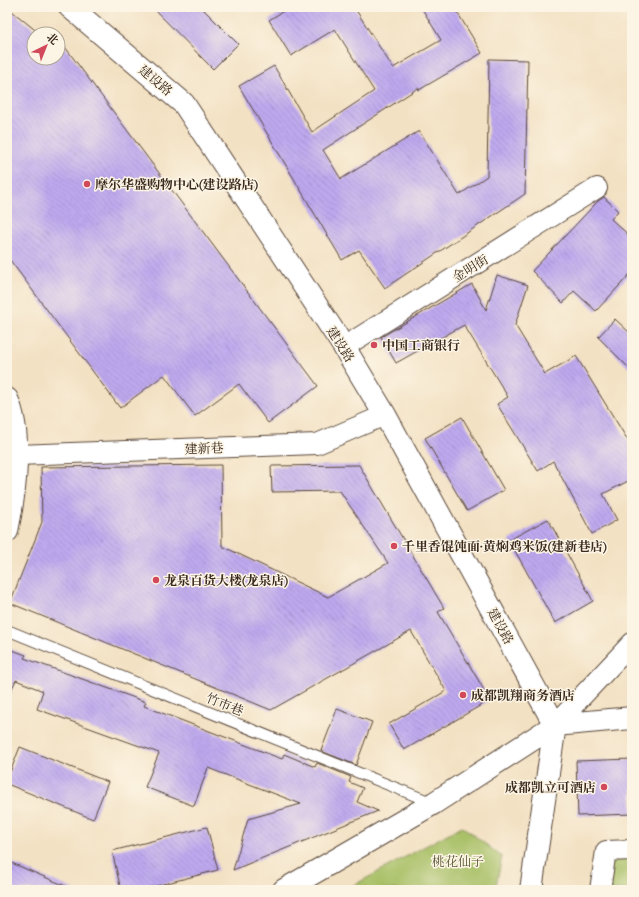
<svg xmlns="http://www.w3.org/2000/svg" width="639" height="897" viewBox="0 0 639 897" font-family="'IM FELL French Canon','Noto Serif SC',serif">
  <style>
    .green { fill: #a8c066; stroke: #727542 }
    .building { fill: url(#building-back-hatch) }
    .lines { fill: none; stroke-linecap: round; stroke-linejoin: round }
    .lane-casing { stroke: #574537; stroke-width: 12 }
    .street-casing { stroke: #574537; stroke-width: 22 }
    .secondary-casing { stroke: #574537; stroke-width: 24 }
    .lane { stroke: #fff; stroke-width: 10 }
    .street { stroke: #fff; stroke-width: 20 }
    .secondary { stroke: #fff; stroke-width: 22 }
    .poi-dot { fill: #d1495b; stroke: #fcf5e5; stroke-width: 1.5 }
    .labels { text-anchor: middle; stroke-width: 3; stroke-linejoin: round; paint-order: stroke }
    .street-label { font-size: 13px; fill: #3b2a1e; stroke: #fcf5e5 }
    .poi-label { font-size: 13px; font-weight: bold; fill: #3b2a1e; stroke: #fcf5e5; text-anchor: start }
    .park-label { font-size: 13px; fill: #5c5734; stroke: #fcf5e5 }
  </style>
  <defs>
    <pattern id="building-back-hatch" width="6" height="6" patternUnits="userSpaceOnUse"><rect width="6" height="6" fill="#bea9ef"/><path d="M-1 5l2 2M0 0l6 6M5-1l2 2" fill="none" stroke="#9c8ac1"/></pattern>
  </defs>
  <rect width="100%" height="100%" fill="#fcf5e5"/>
  <filter id="ink" filterUnits="userSpaceOnUse"><feTurbulence type="fractalNoise" baseFrequency=".025" numOctaves="2"/><feDisplacementMap in="SourceGraphic" scale="8" xChannelSelector="R" yChannelSelector="G"/><feConvolveMatrix kernelMatrix="1 2 1 2 8 2 1 2 1" color-interpolation-filters="sRGB"/></filter>
  <filter id="wash" filterUnits="userSpaceOnUse"><feTurbulence type="fractalNoise" baseFrequency=".012" numOctaves="4" result="noise"/><feDisplacementMap in="SourceGraphic" scale="16" xChannelSelector="R" yChannelSelector="G"/><feGaussianBlur stdDeviation="0.9" result="paint"/><feColorMatrix in="noise" values="0 0 0 0 0 0 0 0 0 0 0 0 0 0 0 0 0 1.4 0 .05"/><feComposite in="paint" operator="in"/></filter>
  <g filter="url(#wash)">
    <rect width="100%" height="100%" fill="#f3e1c3"/>
    <!-- green -->
    <path class="green" d="M 462,826 L 502,857 L 495,890 L 345,890 Z
      M 632,850 L 632,890 L 600,890 L 606,851 Z"/>
    <g id="blocks">
      <!-- building -->
      <path class="building" d="M 7,7 L 40,34 L 34,34 L 34,58 L 58,58 L 58,48 L 60,50 L 65,47 L 318,386 L 268,423 L 239,384 L 195,416 L 164,375 L 120,408 L 7,256 Z
        M 152,7 L 201,7 L 238,44 L 213,69 Z
        M 290,7 L 354,7 L 393,68 L 441,40 L 421,7 L 454,7 L 482,53 L 419,90 L 418,88 L 323,150 L 341,179 L 419,131 L 459,195 L 487,176 L 489,59 L 528,60 L 525,194 L 385,288 L 359,250 L 342,260 L 239,86 L 274,66 L 312,132 L 374,91 L 335,29 L 291,56 L 269,20 Z
        M 604,197 L 618,211 L 611,219 L 632,238 L 632,272 L 596,311 L 574,291 L 563,303 L 532,271 L 598,201 Z
        M 497,275 L 528,285 L 515,325 L 545,374 L 576,356 L 632,447 L 632,479 L 603,494 L 617,520 L 592,534 L 553,461 L 538,471 L 497,404 L 508,397 L 464,325 L 396,363 L 381,337 L 472,284 L 486,310 Z
        M 615,319 L 632,335 L 632,371 L 598,337 Z
        M 462,417 L 504,490 L 467,511 L 425,438 Z
        M 221,465 L 222,546 L 328,597 L 388,563 L 340,491 L 272,492 L 271,466 L 359,465 L 444,608 L 438,612 L 490,700 L 404,750 L 389,724 L 446,691 L 411,631 L 271,710 L 10,603 L 42,522 L 41,467 Z
        M 548,519 L 593,601 L 555,623 L 509,540 Z
        M 7,648 L 26,655 L 24,658 L 146,702 L 144,706 L 282,759 L 284,754 L 315,767 L 317,763 L 351,777 L 349,782 L 363,788 L 357,802 L 378,811 L 233,870 L 248,819 L 301,804 L 208,768 L 194,806 L 145,787 L 159,753 L 37,709 L 43,691 L 16,680 L 7,699 Z
        M 337,709 L 372,722 L 356,765 L 321,751 Z
        M 20,747 L 108,782 L 93,819 L 7,784 L 7,780 Z
        M 632,759 L 632,814 L 578,816 L 576,761 Z
        M 207,827 L 218,870 L 140,890 L 121,890 L 112,851 Z
        M 7,861 L 75,890 L 7,890 Z"/>
    </g>
  </g>
  <g filter="url(#ink)">
    <use href="#blocks" fill-opacity="0" stroke="#574537" stroke-width="1"/>
    <g class="lines">
      <!-- lane casing -->
      <g class="lane-casing">
        <path id="lane" d="M 7,630 L 433,803"/>
      </g>
      <!-- street casing -->
      <g class="street-casing">
        <path id="street" d="M 344,347 L 597,188
          M 17,455 L 317,444 L 385,415
          M 555,725 L 632,643
          M 600,890 L 606,851 L 632,850"/>
      </g>
      <!-- secondary casing -->
      <g class="secondary-casing">
        <path id="secondary" d="M 70,7 L 184,104 L 344,347 L 385,415 L 555,725
          M 7,399 C 23,434 15,493 7,531
          M 284,890 L 434,803 L 555,725 L 632,718
          M 531,890 L 555,725"/>
      </g>
      <!-- lane -->
      <use href="#lane" class="lane"/>
      <!-- street -->
      <use href="#street" class="street"/>
      <!-- secondary -->
      <use href="#secondary" class="secondary"/>
    </g>
  </g>
  <!-- markers -->
  <g class="poi-dot">
    <circle cx="87" cy="184" r="4"/>
    <circle cx="374" cy="345" r="4"/>
    <circle cx="394" cy="546" r="4"/>
    <circle cx="156" cy="580" r="4"/>
    <circle cx="463" cy="695" r="4"/>
    <circle cx="604" cy="787" r="4"/>
  </g>
  <g class="labels">
    <!-- street labels -->
    <g class="street-label">
      <text transform="translate(156 80) rotate(40)" y="5">建设路</text>
      <text transform="translate(470 268) rotate(-32)" y="5">金明街</text>
      <text transform="translate(341 344) rotate(57)" y="5">建设路</text>
      <text transform="translate(204 448) rotate(-2)" y="5">建新巷</text>
      <text transform="translate(501 626) rotate(61)" y="5">建设路</text>
      <text transform="translate(225 704) rotate(22)" y="5">竹市巷</text>
    </g>
    <!-- poi labels -->
    <g class="poi-label">
      <text x="95" y="189">摩尔华盛购物中心(建设路店)</text>
      <text x="382" y="350">中国工商银行</text>
      <text x="402" y="551">千里香馄饨面·黄焖鸡米饭(建新巷店)</text>
      <text x="164" y="585">龙泉百货大楼(龙泉店)</text>
      <text x="471" y="700">成都凯翔商务酒店</text>
      <text x="596" y="792" text-anchor="end">成都凯立可酒店</text>
    </g>
    <!-- park labels -->
    <g class="park-label">
      <text x="458" y="866">桃花仙子</text>
    </g>
  </g>
  <!-- margin -->
  <rect width="639" height="897" fill="none" stroke="#fcf5e5" stroke-width="24"/>
  <!-- north arrow -->
  <g transform="translate(46 46) rotate(43)"><circle r="19" fill="#fcf5e5" stroke="#afa495"/>
  <path d="M0-3L7 15L0 10L-7 15Z" fill="#d1495b"/>
  <text y="-6" font-size="11" font-weight="bold" text-anchor="middle" fill="#3b2a1e">北</text>
  </g>
</svg>
